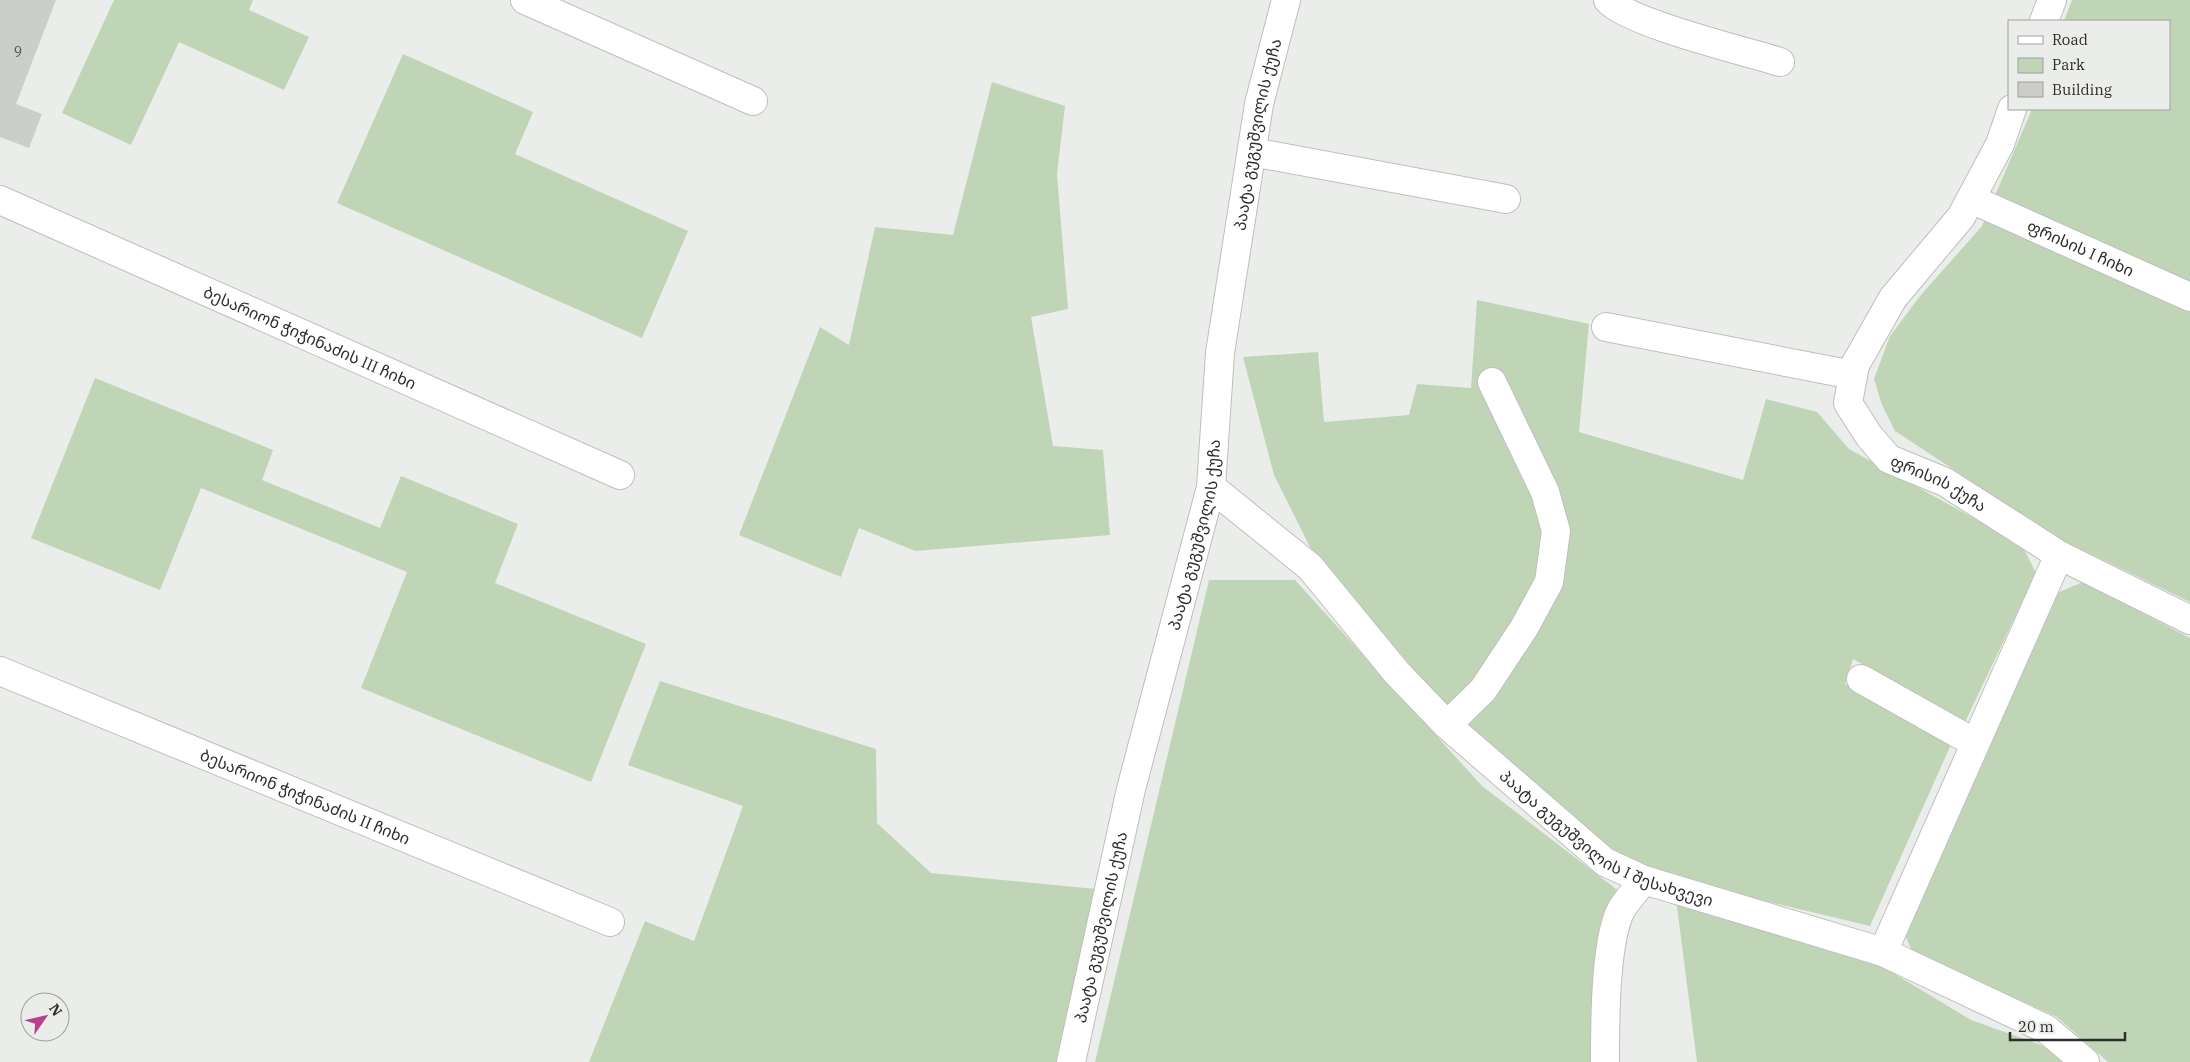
<svg xmlns="http://www.w3.org/2000/svg" width="2190" height="1062" viewBox="0 0 2190 1062" font-family="'IBM Plex Serif','Noto Sans Georgian',serif">
  <style>
    .green { fill: #c0d5b6 }
    .building { fill: #cccecb }
    .lines { fill: none; stroke-linecap: round; stroke-linejoin: round }
    .minor-casing { stroke: #bebfbd; stroke-width: 30 }
    .minor { stroke: #fff; stroke-width: 28 }
    .labels { text-anchor: middle; stroke-width: 4; stroke-linejoin: round; paint-order: stroke }
    .number-label { font-size: 14px; fill: #555554 }
    .street-label { font-size: 16px; fill: #2d2d2c; stroke: #ebedea }
  </style>
  <rect width="100%" height="100%" fill="#ebedea"/>
  <!-- green -->
  <path class="green" d="M 114,0 L 253,0 L 249,10 L 309,37 L 284,90 L 179,42 L 131,145 L 62,113 Z
    M 2072,0 L 2190,0 L 2190,602 L 2058,538 L 1895,431 L 1882,405 L 1874,379 L 1890,336 L 1920,296 L 1982,226 L 2032,109 L 2169,109 L 2169,21 L 2064,21 Z
    M 403,54 L 533,112 L 515,154 L 688,231 L 642,338 L 337,203 Z
    M 992,82 L 1065,106 L 1057,174 L 1068,309 L 1031,317 L 1053,446 L 1103,450 L 1110,535 L 915,551 L 859,528 L 841,577 L 739,535 L 820,327 L 849,345 L 875,227 L 953,235 Z
    M 1477,300 L 1589,324 L 1579,432 L 1743,480 L 1766,399 L 1817,412 L 1849,449 L 2022,545 L 2036,573 L 1965,722 L 1853,659 L 1845,684 L 1953,740 L 1870,926 L 1669,878 L 1614,855 L 1454,716 L 1312,551 L 1274,475 L 1243,357 L 1318,352 L 1324,422 L 1409,415 L 1417,384 L 1471,388 Z
    M 95,378 L 273,450 L 262,480 L 380,528 L 401,476 L 518,524 L 495,583 L 646,644 L 591,782 L 361,688 L 407,572 L 201,488 L 160,590 L 31,538 Z
    M 1209,580 L 1295,580 L 1482,786 L 1620,892 L 1592,1062 L 1095,1062 Z
    M 2083,582 L 2190,638 L 2190,1062 L 2108,1062 L 2057,1017 L 1912,951 L 1905,935 L 2059,592 Z
    M 660,681 L 876,749 L 877,823 L 931,873 L 1096,889 L 1060,1062 L 589,1062 L 645,921 L 694,941 L 743,806 L 628,765 Z
    M 1676,899 L 1880,965 L 1971,1020 L 2049,1048 L 2064,1062 L 1697,1062 Z"/>
  <!-- building -->
  <path class="building" d="M 0,0 L 56,0 L 16,104 L 42,114 L 29,148 L 0,137 Z"/>
  <g class="lines">
    <!-- minor casing -->
    <g class="minor-casing">
      <g id="minor">
        <path d="M 525,0 L 753,101"/>
        <path d="M 1608,0 C 1628,23 1745,51 1780,62"/>
        <path d="M 2044,21 L 2052,0"/>
        <path id="s1" d="M 2012,109 L 2000,144 L 1961,217 L 1893,298 L 1855,365 L 1848,403 L 1869,436 L 1889,459 L 1945,482 L 2059,555 L 2190,620"/>
        <path d="M 1252,152 L 1506,199"/>
        <path id="s2" d="M 1971,199 L 2190,297"/>
        <path id="s3" d="M 0,200 L 620,475"/>
        <path d="M 1606,327 L 1853,375"/>
        <path id="s4" d="M 1211,487 L 1310,567 L 1397,673 L 1447,725 L 1605,862 L 1644,880 L 1883,952 L 2046,1029 L 2085,1062"/>
        <path id="s5" d="M 0,671 L 610,922"/>
        <path d="M 1861,679 L 1975,743"/>
        <path d="M 1447,725 L 1483,690 L 1524,628 L 1549,582 L 1556,531 L 1545,492 L 1492,382"/>
        <path d="M 1883,952 L 2059,555"/>
        <path id="s6" d="M 1071,1062 L 1131,789 L 1211,487 L 1220,353 L 1259,104 L 1286,0"/>
        <path d="M 1605,1062 C 1605,1024 1605,948 1619,914 C 1624,902 1637,890 1644,880"/>
      </g>
    </g>
    <!-- minor -->
    <use href="#minor" class="minor"/>
  </g>
  <g class="labels">
    <!-- number labels -->
    <g class="number-label">
      <text x="18" y="57">9</text>
    </g>
    <!-- street labels -->
    <g class="street-label">
      <text dy="6" stroke="none"><textPath href="#s6" startOffset="948">პაატა გუგუშვილის ქუჩა</textPath></text>
      <text dy="6" stroke="none"><textPath href="#s2" startOffset="120">ფრისის I ჩიხი</textPath></text>
      <text dy="6" stroke="none"><textPath href="#s3" startOffset="339">ბესარიონ ჭიჭინაძის III ჩიხი</textPath></text>
      <text dy="6" stroke="none"><textPath href="#s1" startOffset="466">ფრისის ქუჩა</textPath></text>
      <text dy="6" stroke="none"><textPath href="#s6" startOffset="542">პაატა გუგუშვილის ქუჩა</textPath></text>
      <text dy="6" stroke="none"><textPath href="#s5" startOffset="330">ბესარიონ ჭიჭინაძის II ჩიხი</textPath></text>
      <text dy="6" stroke="none"><textPath href="#s4" startOffset="535">პაატა გუგუშვილის I შესახვევი</textPath></text>
      <text dy="6" stroke="none"><textPath href="#s6" startOffset="138">პაატა გუგუშვილის ქუჩა</textPath></text>
    </g>
  </g>
  <!-- legend -->
  <rect x="2008" y="20" width="162" height="90" fill="#ebedea" stroke="#9fa09e"/>
  <rect x="2018" y="36" width="25" height="8" fill="#ffffff" stroke="#9fa09e"/>
  <text x="2052" y="45" font-size="15" fill="#2d2d2c">Road</text>
  <rect x="2018" y="58" width="25" height="15" fill="#c0d5b6" stroke="#9fa09e"/>
  <text x="2052" y="70" font-size="15" fill="#2d2d2c">Park</text>
  <rect x="2018" y="82" width="25" height="15" fill="#cccecb" stroke="#9fa09e"/>
  <text x="2052" y="95" font-size="15" fill="#2d2d2c">Building</text>
  <!-- north arrow -->
  <g transform="translate(45 1017) rotate(56)"><circle r="24" fill="#ebedea" stroke="#9fa09e"/>
  <path d="M0-4L9 19L0 12L-9 19Z" fill="#bc3f8e"/>
  <text y="-8" font-size="14" font-weight="bold" text-anchor="middle" fill="#2d2d2c">N</text>
  </g>
  <!-- scale -->
  <path d="M2010 1032v8h115v-8" fill="none" stroke="#2d2d2c" stroke-width="2.5"/>
  <text x="2018" y="1032" font-size="15" fill="#2d2d2c" stroke="#ebedea" stroke-width="4" paint-order="stroke">20 m</text>
</svg>
